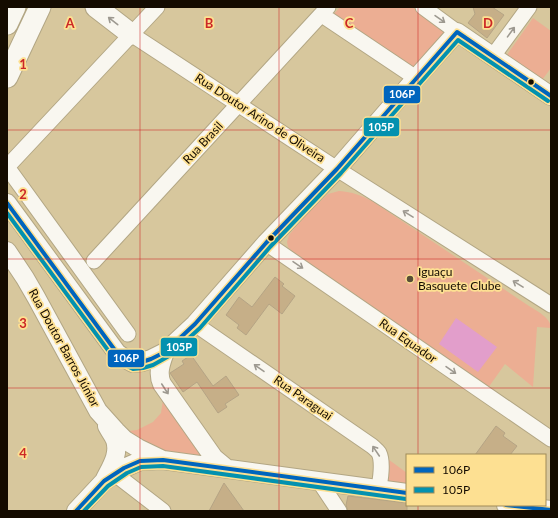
<svg xmlns="http://www.w3.org/2000/svg" width="558" height="518" viewBox="0 0 558 518" font-family="Lato,sans-serif">
  <style>
    .green { fill: #ecae93 }
    .water { fill: #e29ecb }
    .building { fill: #c6af88; stroke: #b5a485 }
    .lines { fill: none; stroke-linecap: round; stroke-linejoin: round }
    .minor-casing { stroke: #b2a684; stroke-width: 17 }
    .major-casing { stroke: #b2a684; stroke-width: 20 }
    .highway-casing { stroke: #b2a684; stroke-width: 23 }
    .minor { stroke: #f9f7f0; stroke-width: 15 }
    .major { stroke: #f9f7f0; stroke-width: 18 }
    .highway { stroke: #f9f7f0; stroke-width: 21 }
    .bus-1-casing { stroke: #fde092; stroke-width: 7 }
    .bus-2-casing { stroke: #fde092; stroke-width: 7 }
    .bus-1 { stroke: #0065bd; stroke-width: 4 }
    .bus-2 { stroke: #0391af; stroke-width: 4 }
    .oneway { stroke: #9d9990 }
    .grid { fill: none; stroke: #cc2726; stroke-width: 1; stroke-opacity: 0.55 }
    .bus-dot { fill: #140b00; stroke: #fde092; stroke-width: 1.5 }
    .poi-dot { fill: #584d37; stroke: #fde092; stroke-width: 1.5 }
    .labels { text-anchor: middle; stroke-width: 3.5; stroke-linejoin: round; paint-order: stroke }
    .street-label { font-size: 12px; fill: #140b00; stroke: #fde092 }
    .poi-label { font-size: 12px; fill: #140b00; stroke: #fde092; text-anchor: start }
    .grid-label { font-size: 13px; text-anchor: middle; font-weight: bold; fill: #cc2726; stroke: #fde092; stroke-width: 3.5; stroke-linejoin: round; paint-order: stroke }
    .line-badge { stroke: #fde092; stroke-width: 1.5 }
    .badge-label { font-size: 11px; text-anchor: middle; font-weight: bold; fill: #fff }
  </style>
  <rect width="100%" height="100%" fill="#d7c79d"/>
  <!-- green -->
  <path class="green" d="M 340,7 L 412,7 L 448,31 L 416,70 L 333,15 Z
    M 533,18 L 551,31 L 551,68 L 539,84 L 504,59 Z
    M 339,191 C 353,192 360,195 372,201 L 529,306 C 537,311 551,318 551,328 L 537,327 L 533,387 L 505,364 L 488,388 L 293,252 L 288,247 L 287,242 L 289,235 L 306,215 L 328,194 Z
    M 163,400 L 212,464 L 159,456 L 120,432 L 137,430 L 153,422 L 161,413 Z
    M 377,451 L 407,473 L 407,493 L 378,489 Z"/>
  <!-- water -->
  <path class="water" d="M 456,318 L 497,347 L 478,372 L 439,344 Z"/>
  <!-- building -->
  <path class="building" d="M 473,7 L 492,7 L 504,15 L 487,38 L 468,23 L 475,14 Z
    M 275,277 L 284,284 L 282,286 L 295,296 L 282,314 L 269,304 L 246,335 L 237,328 L 239,325 L 226,315 L 239,297 L 252,307 Z
    M 191,355 L 213,386 L 226,376 L 239,395 L 225,404 L 227,407 L 218,413 L 197,382 L 183,392 L 170,373 L 184,364 L 182,361 Z
    M 496,426 L 505,433 L 503,436 L 517,446 L 510,455 L 475,455 Z
    M 224,483 L 244,511 L 209,511 Z
    M 348,496 L 407,503 L 407,511 L 348,511 L 346,505 Z"/>
  <g class="lines">
    <!-- minor casing -->
    <g class="minor-casing">
      <path id="minor" d="M 423,7 L 457,32
        M 322,15 L 416,78
        M 131,34 L 337,169 L 551,305
        M 493,56 L 529,7
        M 266,243 L 551,439
        M 94,261 L 328,7
        M 195,324 L 372,446 C 374,448 377,450 379,453 C 383,461 381,480 378,489
        M 128,334 L 7,167 L 157,7
        M 115,474 L 163,511
        M 319,481 L 339,511"/>
    </g>
    <!-- major casing -->
    <g class="major-casing">
      <path id="major" d="M 7,203 L 117,353 L 124,358 L 133,363 L 142,362 L 151,359 L 165,352 L 195,324 L 266,243 L 337,169 L 416,78 L 457,32 L 551,96
        M 7,251 L 25,278 L 36,297 L 98,411 L 116,431 L 125,440 L 138,448 L 163,460 L 407,493
        M 165,352 C 161,363 157,373 162,384 L 214,458 L 226,468
        M 104,481 C 110,468 120,455 115,440 C 113,435 109,430 107,426
        M 506,505 L 551,510
        M 76,511 L 104,481 L 124,468 L 140,461 L 162,460"/>
    </g>
    <!-- highway casing -->
    <g class="highway-casing">
      <path id="highway" d="M 96,7 L 131,34
        M 7,24 L 15,7
        M 7,77 L 40,7"/>
    </g>
    <!-- minor -->
    <use href="#minor" class="minor"/>
    <!-- major -->
    <use href="#major" class="major"/>
    <!-- highway -->
    <use href="#highway" class="highway"/>
    <!-- bus-1 casing -->
    <g class="bus-1-casing">
      <path id="bus-1" d="M 7,203 L 117,353 L 133,363 L 142,362 L 151,359 L 165,352 L 195,324 L 266,243 L 337,169 L 457,32 L 551,96
        M 506,505 L 551,510
        M 76,511 L 104,481 L 124,468 L 140,461 L 163,460 L 407,493"/>
    </g>
    <!-- bus-2 casing -->
    <g class="bus-2-casing">
      <path id="bus-2" d="M 7,213 L 113,357 L 121,363 L 133,369 L 143,368 L 153,365 L 169,356 L 200,328 L 270,247 L 341,173 L 458,40 L 548,101
        M 84,511 L 108,486 L 127,473 L 141,467 L 163,466 L 406,499"/>
    </g>
    <!-- bus-1 -->
    <use href="#bus-1" class="bus-1"/>
    <!-- bus-2 -->
    <use href="#bus-2" class="bus-2"/>
  </g>
  <!-- one-way arrows -->
  <defs><path id="oneway-shaft" d="M-6 0H5M1.5-3L5.5 0L1.5 3" fill="none" stroke-width="1.6" stroke-linecap="round" stroke-linejoin="round"/></defs>
  <g class="oneway">
    <use href="#oneway-shaft" transform="translate(440 19) rotate(35)"/>
    <use href="#oneway-shaft" transform="translate(113 21) rotate(-142)"/>
    <use href="#oneway-shaft" transform="translate(511 32) rotate(-54)"/>
    <use href="#oneway-shaft" transform="translate(408 214) rotate(-148)"/>
    <use href="#oneway-shaft" transform="translate(298 265) rotate(34)"/>
    <use href="#oneway-shaft" transform="translate(518 284) rotate(-148)"/>
    <use href="#oneway-shaft" transform="translate(259 368) rotate(-145)"/>
    <use href="#oneway-shaft" transform="translate(451 370) rotate(35)"/>
    <use href="#oneway-shaft" transform="translate(165 389) rotate(57)"/>
    <use href="#oneway-shaft" transform="translate(376 451) rotate(-124)"/>
  </g>
  <!-- grid -->
  <path class="grid" d="M 140,7 L 140,511M 279,7 L 279,511M 418,7 L 418,455M 7,130 L 551,130M 7,259 L 551,259M 7,388 L 551,388M 418,505 L 418,511"/>
  <!-- markers -->
  <g class="bus-dot">
    <circle cx="531" cy="82" r="3.5"/>
    <circle cx="271" cy="238" r="3.5"/>
  </g>
  <circle class="poi-dot" cx="410" cy="279" r="4"/>
  <g class="labels">
    <!-- street labels -->
    <g class="street-label">
      <text transform="translate(260 118) rotate(33)" y="4">Rua Doutor Arino de Oliveira</text>
      <text transform="translate(203 143) rotate(-47)" y="4">Rua Brasil</text>
      <text transform="translate(408 341) rotate(35)" y="4">Rua Equador</text>
      <text transform="translate(64 348) rotate(61)" y="4">Rua Doutor Barros Júnior</text>
      <text transform="translate(303 398) rotate(35)" y="4">Rua Paraguai</text>
    </g>
    <!-- poi labels -->
    <g class="poi-label">
      <text x="418" y="276">Iguaçu<tspan x="418" dy="14">Basquete Clube</tspan></text>
    </g>
  </g>
  <g class="grid-label">
    <text x="70" y="28">A</text>
    <text x="209" y="28">B</text>
    <text x="349" y="28">C</text>
    <text x="488" y="28">D</text>
    <text x="23" y="69">1</text>
    <text x="23" y="199">2</text>
    <text x="23" y="328">3</text>
    <text x="23" y="458">4</text>
  </g>
  <g class="line-badge">
    <rect x="383" y="85" width="38" height="19" rx="4" fill="#0065bd"/>
    <rect x="363" y="117" width="37" height="20" rx="4" fill="#0391af"/>
    <rect x="160" y="337" width="38" height="20" rx="4" fill="#0391af"/>
    <rect x="107" y="349" width="38" height="19" rx="4" fill="#0065bd"/>
  </g>
  <g class="badge-label">
    <text x="402" y="98">106P</text>
    <text x="381" y="131">105P</text>
    <text x="179" y="351">105P</text>
    <text x="126" y="362">106P</text>
  </g>
  <!-- border -->
  <rect width="558" height="518" fill="none" stroke="#140b00" stroke-width="16"/>
  <!-- legend -->
  <rect x="406" y="454" width="140" height="52" fill="#fde092" stroke="#a08b58"/>
  <rect x="414" y="467" width="20" height="6" fill="#0065bd" stroke="#a08b58"/>
  <text x="442" y="474" font-size="12" fill="#140b00">106P</text>
  <rect x="414" y="487" width="20" height="6" fill="#0391af" stroke="#a08b58"/>
  <text x="442" y="494" font-size="12" fill="#140b00">105P</text>
</svg>
